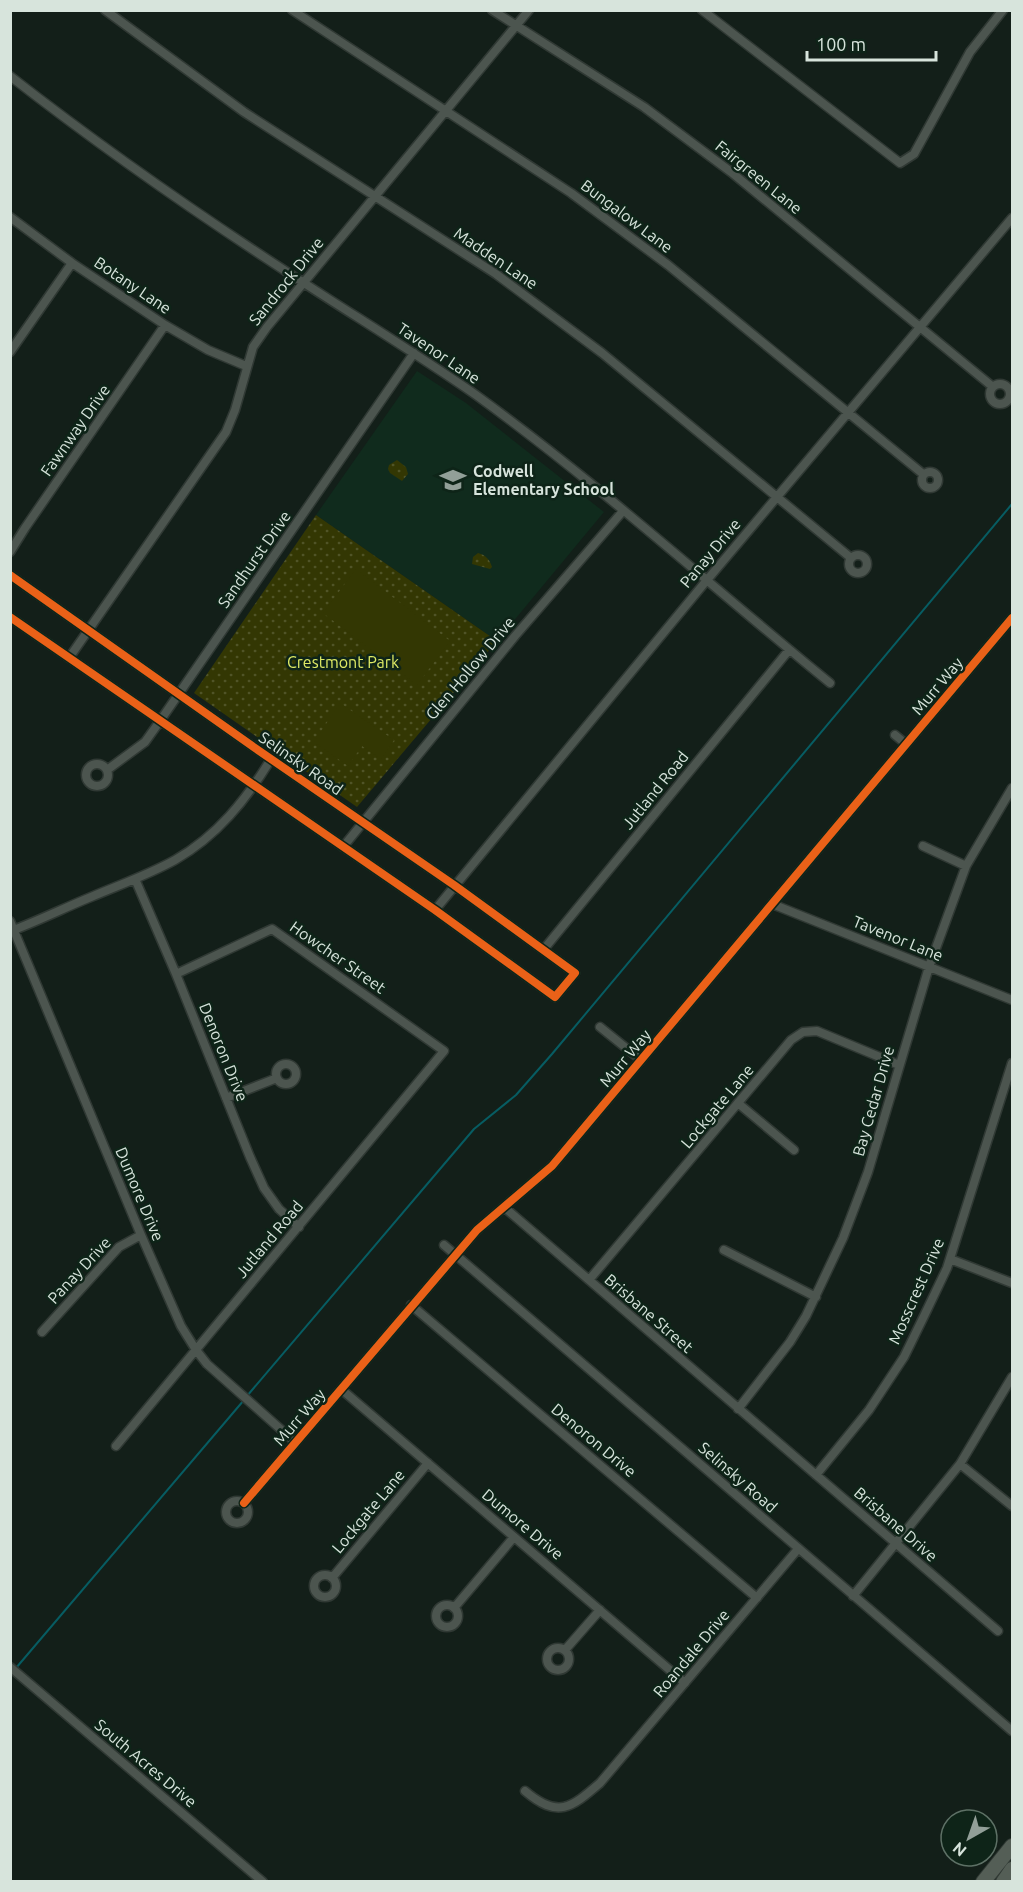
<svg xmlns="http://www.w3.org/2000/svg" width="1023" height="1892" viewBox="0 0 1023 1892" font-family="Ubuntu,sans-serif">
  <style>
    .built { fill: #102b1d }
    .park { fill: url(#park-dots) }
    .pitch { fill: #333703 }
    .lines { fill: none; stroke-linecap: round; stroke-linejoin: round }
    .stream { stroke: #075c62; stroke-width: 2 }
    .street-casing { stroke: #303934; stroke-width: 11 }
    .primary-casing { stroke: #303934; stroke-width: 16 }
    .street { stroke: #4c554f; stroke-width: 8 }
    .primary { stroke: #545e56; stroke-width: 14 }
    .cycleway-casing { stroke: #0e2418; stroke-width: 11 }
    .cycleway { stroke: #ea6118; stroke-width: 8 }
    .labels { text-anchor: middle; stroke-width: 5; stroke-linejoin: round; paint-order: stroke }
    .street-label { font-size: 16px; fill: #d7e4dc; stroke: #0e2418 }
    .poi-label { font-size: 16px; font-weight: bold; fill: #d7e4dc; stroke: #0e2418; text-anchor: start }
    .park-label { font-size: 16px; fill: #deea65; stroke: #0e2418 }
  </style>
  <defs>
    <pattern id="park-dots" width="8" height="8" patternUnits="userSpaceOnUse" patternTransform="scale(1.5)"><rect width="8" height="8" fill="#333703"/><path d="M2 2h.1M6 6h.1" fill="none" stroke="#505427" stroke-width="1.8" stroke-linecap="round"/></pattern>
  </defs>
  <rect width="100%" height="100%" fill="#131f19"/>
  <!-- built -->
  <path class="built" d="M 417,371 L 466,403 L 604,512 L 497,641 L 316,515 Z"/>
  <!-- park -->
  <path class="park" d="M 397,460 L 406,467 L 408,474 L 402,481 L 390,473 L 388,469 L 389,465 Z
    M 316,515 L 497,641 L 357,807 L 194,693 Z
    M 478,553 C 486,555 490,560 492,567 L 490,569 L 472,564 L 473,557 Z"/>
  <!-- pitch -->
  <path class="pitch" d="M 356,569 L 450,641 L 417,685 L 323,613 Z
    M 340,703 L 394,740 L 381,759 L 362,746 L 348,766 L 314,742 Z"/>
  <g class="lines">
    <!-- stream -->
    <path class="stream" d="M 247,1396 L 474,1129 L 516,1095 L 552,1054 L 1012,504
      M 16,1668 L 244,1400"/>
    <!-- street casing -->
    <g class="street-casing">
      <path id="street" d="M 105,10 L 244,112 L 496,274 L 602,353 L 851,558
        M 292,10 L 571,193 L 668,265 L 923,474
        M 492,10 L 644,107 L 731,172 L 993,387
        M 702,10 L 900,163 L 914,154 L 970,52 L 1003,10
        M 10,76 C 105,150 203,218 304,283 C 361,320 420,356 476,395 C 599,484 712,587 830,683
        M 10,217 L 72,263 L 165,325 L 208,350 L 246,366
        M 10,352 L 72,263
        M990 394a10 10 0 1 1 20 0a10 10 0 1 1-20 0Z
        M922 480a8 8 0 1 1 16 0a8 8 0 1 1-16 0Z
        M 10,552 L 25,528 L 165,325
        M849 564a9 9 0 1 1 18 0a9 9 0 1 1-18 0Z
        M 10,575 L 255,748 L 454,885 L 575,973 L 555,997 L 435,910 L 10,617
        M 69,658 L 226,432 L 235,410 L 253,347 L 267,327 L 529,10
        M 895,735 L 906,744
        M86 775a11 11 0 1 1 22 0a11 11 0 1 1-22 0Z
        M 107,770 L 145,742 L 160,721 L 414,353
        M 923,846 L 966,866
        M 343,847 L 515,636 L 623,511
        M 135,879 L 176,974 L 250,1157 L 264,1188 L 279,1209 L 299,1227
        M 772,904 L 1012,1000
        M 435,910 L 702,586 L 1012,218
        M 10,921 L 141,1235 L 181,1326 L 196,1350 L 207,1364 L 295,1442
        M 11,931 C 38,921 64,908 91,897 C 119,885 148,875 175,860 C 217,836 246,800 271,759
        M 544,949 L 789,650
        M 600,1027 L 641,1060
        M276 1074a10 10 0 1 1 20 0a10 10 0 1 1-20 0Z
        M 226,1098 L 277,1078
        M 739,1104 L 794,1150
        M 504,1207 L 998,1631
        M 444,1245 L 1012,1731
        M 724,1250 L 816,1297
        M 950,1259 L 1012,1283
        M 589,1280 L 791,1040 L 803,1032 L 817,1031 L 899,1065
        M 411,1305 L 757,1598
        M 42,1332 L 119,1247 L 141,1235
        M 341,1389 L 685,1683
        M 738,1409 L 790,1342 L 806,1316 L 843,1238 L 868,1172 L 929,967 L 966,866 L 1012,788
        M 116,1446 L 444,1051 L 272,929 L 176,974
        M 960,1464 L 1012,1506
        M 816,1475 L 869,1410 L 904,1357 L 925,1314 L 947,1268 L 1012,1063
        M226 1512a11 11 0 1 1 22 0a11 11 0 1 1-22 0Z
        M 244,1503 L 477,1230 L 552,1166 L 1012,618
        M314 1586a11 11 0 1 1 22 0a11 11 0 1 1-22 0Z
        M 332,1578 L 428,1463
        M 853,1596 L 960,1464 L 1012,1377
        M436 1616a11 11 0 1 1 22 0a11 11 0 1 1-22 0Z
        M 454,1608 L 514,1537
        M547 1659a11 11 0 1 1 22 0a11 11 0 1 1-22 0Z
        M 565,1650 L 600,1610
        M 10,1667 L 263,1882
        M 525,1791 C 558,1819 571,1808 600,1783 L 798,1549"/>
    </g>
    <!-- primary casing -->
    <g class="primary-casing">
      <path id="primary" d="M 983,1882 L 1012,1846
        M 1003,1882 L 1012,1869"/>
    </g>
    <!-- street -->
    <use href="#street" class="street"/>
    <!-- primary -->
    <use href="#primary" class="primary"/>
    <!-- cycleway casing -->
    <g class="cycleway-casing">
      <path id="cycleway" d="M 10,575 L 255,748 L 454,885 L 575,973 L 555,997 L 435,910 L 10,617
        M 244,1503 L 477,1230 L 552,1166 L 1012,618"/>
    </g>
    <!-- cycleway -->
    <use href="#cycleway" class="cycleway"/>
  </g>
  <!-- icons -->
  <defs>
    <g id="school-bare" transform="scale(2.07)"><path d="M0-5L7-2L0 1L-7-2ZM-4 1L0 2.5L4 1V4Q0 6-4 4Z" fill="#929f98" stroke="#0e2418" stroke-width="2.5" paint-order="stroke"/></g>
  </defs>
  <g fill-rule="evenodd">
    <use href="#school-bare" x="453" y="480"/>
  </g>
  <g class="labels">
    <!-- street labels -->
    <g class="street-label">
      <text transform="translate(759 177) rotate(39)" y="6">Fairgreen Lane</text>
      <text transform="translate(627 216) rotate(37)" y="6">Bungalow Lane</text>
      <text transform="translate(496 258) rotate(34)" y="6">Madden Lane</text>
      <text transform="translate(286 281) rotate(-51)" y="6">Sandrock Drive</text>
      <text transform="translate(133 285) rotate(34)" y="6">Botany Lane</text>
      <text transform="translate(439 353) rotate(34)" y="6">Tavenor Lane</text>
      <text transform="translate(75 430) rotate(-55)" y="6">Fawnway Drive</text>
      <text transform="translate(710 553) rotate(-50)" y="6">Panay Drive</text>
      <text transform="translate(254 559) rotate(-55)" y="6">Sandhurst Drive</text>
      <text transform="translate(470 668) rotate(-50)" y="6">Glen Hollow Drive</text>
      <text transform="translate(937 686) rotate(-50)" y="6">Murr Way</text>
      <text transform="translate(301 763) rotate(35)" y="6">Selinsky Road</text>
      <text transform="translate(655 790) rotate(-51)" y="6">Jutland Road</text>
      <text transform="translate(898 938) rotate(22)" y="6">Tavenor Lane</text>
      <text transform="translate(338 957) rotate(35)" y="6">Howcher Street</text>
      <text transform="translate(224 1052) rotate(68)" y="6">Denoron Drive</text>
      <text transform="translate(625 1058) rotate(-50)" y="6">Murr Way</text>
      <text transform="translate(873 1101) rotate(-74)" y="6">Bay Cedar Drive</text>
      <text transform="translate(717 1106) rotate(-50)" y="6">Lockgate Lane</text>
      <text transform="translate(140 1194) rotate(67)" y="6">Dumore Drive</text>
      <text transform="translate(269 1239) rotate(-50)" y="6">Jutland Road</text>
      <text transform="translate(79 1270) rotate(-47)" y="6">Panay Drive</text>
      <text transform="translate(916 1291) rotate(-66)" y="6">Mosscrest Drive</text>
      <text transform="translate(649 1313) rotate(41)" y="6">Brisbane Street</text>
      <text transform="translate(299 1417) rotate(-49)" y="6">Murr Way</text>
      <text transform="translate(594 1440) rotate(40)" y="6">Denoron Drive</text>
      <text transform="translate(738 1477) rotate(41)" y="6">Selinsky Road</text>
      <text transform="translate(368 1511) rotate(-50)" y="6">Lockgate Lane</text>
      <text transform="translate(523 1524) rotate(40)" y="6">Dumore Drive</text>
      <text transform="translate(896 1524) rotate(41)" y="6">Brisbane Drive</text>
      <text transform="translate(691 1653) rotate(-50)" y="6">Roandale Drive</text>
      <text transform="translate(146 1763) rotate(40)" y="6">South Acres Drive</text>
    </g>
    <!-- poi labels -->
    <g class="poi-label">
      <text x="473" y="477">Codwell<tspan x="473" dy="18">Elementary School</tspan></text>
    </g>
    <!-- park labels -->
    <g class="park-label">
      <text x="343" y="668">Crestmont Park</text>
    </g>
  </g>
  <!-- border -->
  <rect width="1023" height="1892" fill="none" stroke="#d7e4dc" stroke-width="24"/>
  <!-- north arrow -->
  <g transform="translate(969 1838) rotate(220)"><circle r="28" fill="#0e2418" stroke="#5e7166" stroke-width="1.5"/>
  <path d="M0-4.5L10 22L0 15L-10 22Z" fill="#929f98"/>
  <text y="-9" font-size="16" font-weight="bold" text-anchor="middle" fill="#d7e4dc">N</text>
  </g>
  <!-- scale -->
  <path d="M807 51v9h129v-9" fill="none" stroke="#d7e4dc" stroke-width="3"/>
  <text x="816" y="51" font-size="18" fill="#d7e4dc" stroke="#0e2418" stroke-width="4.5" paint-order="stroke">100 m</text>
</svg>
